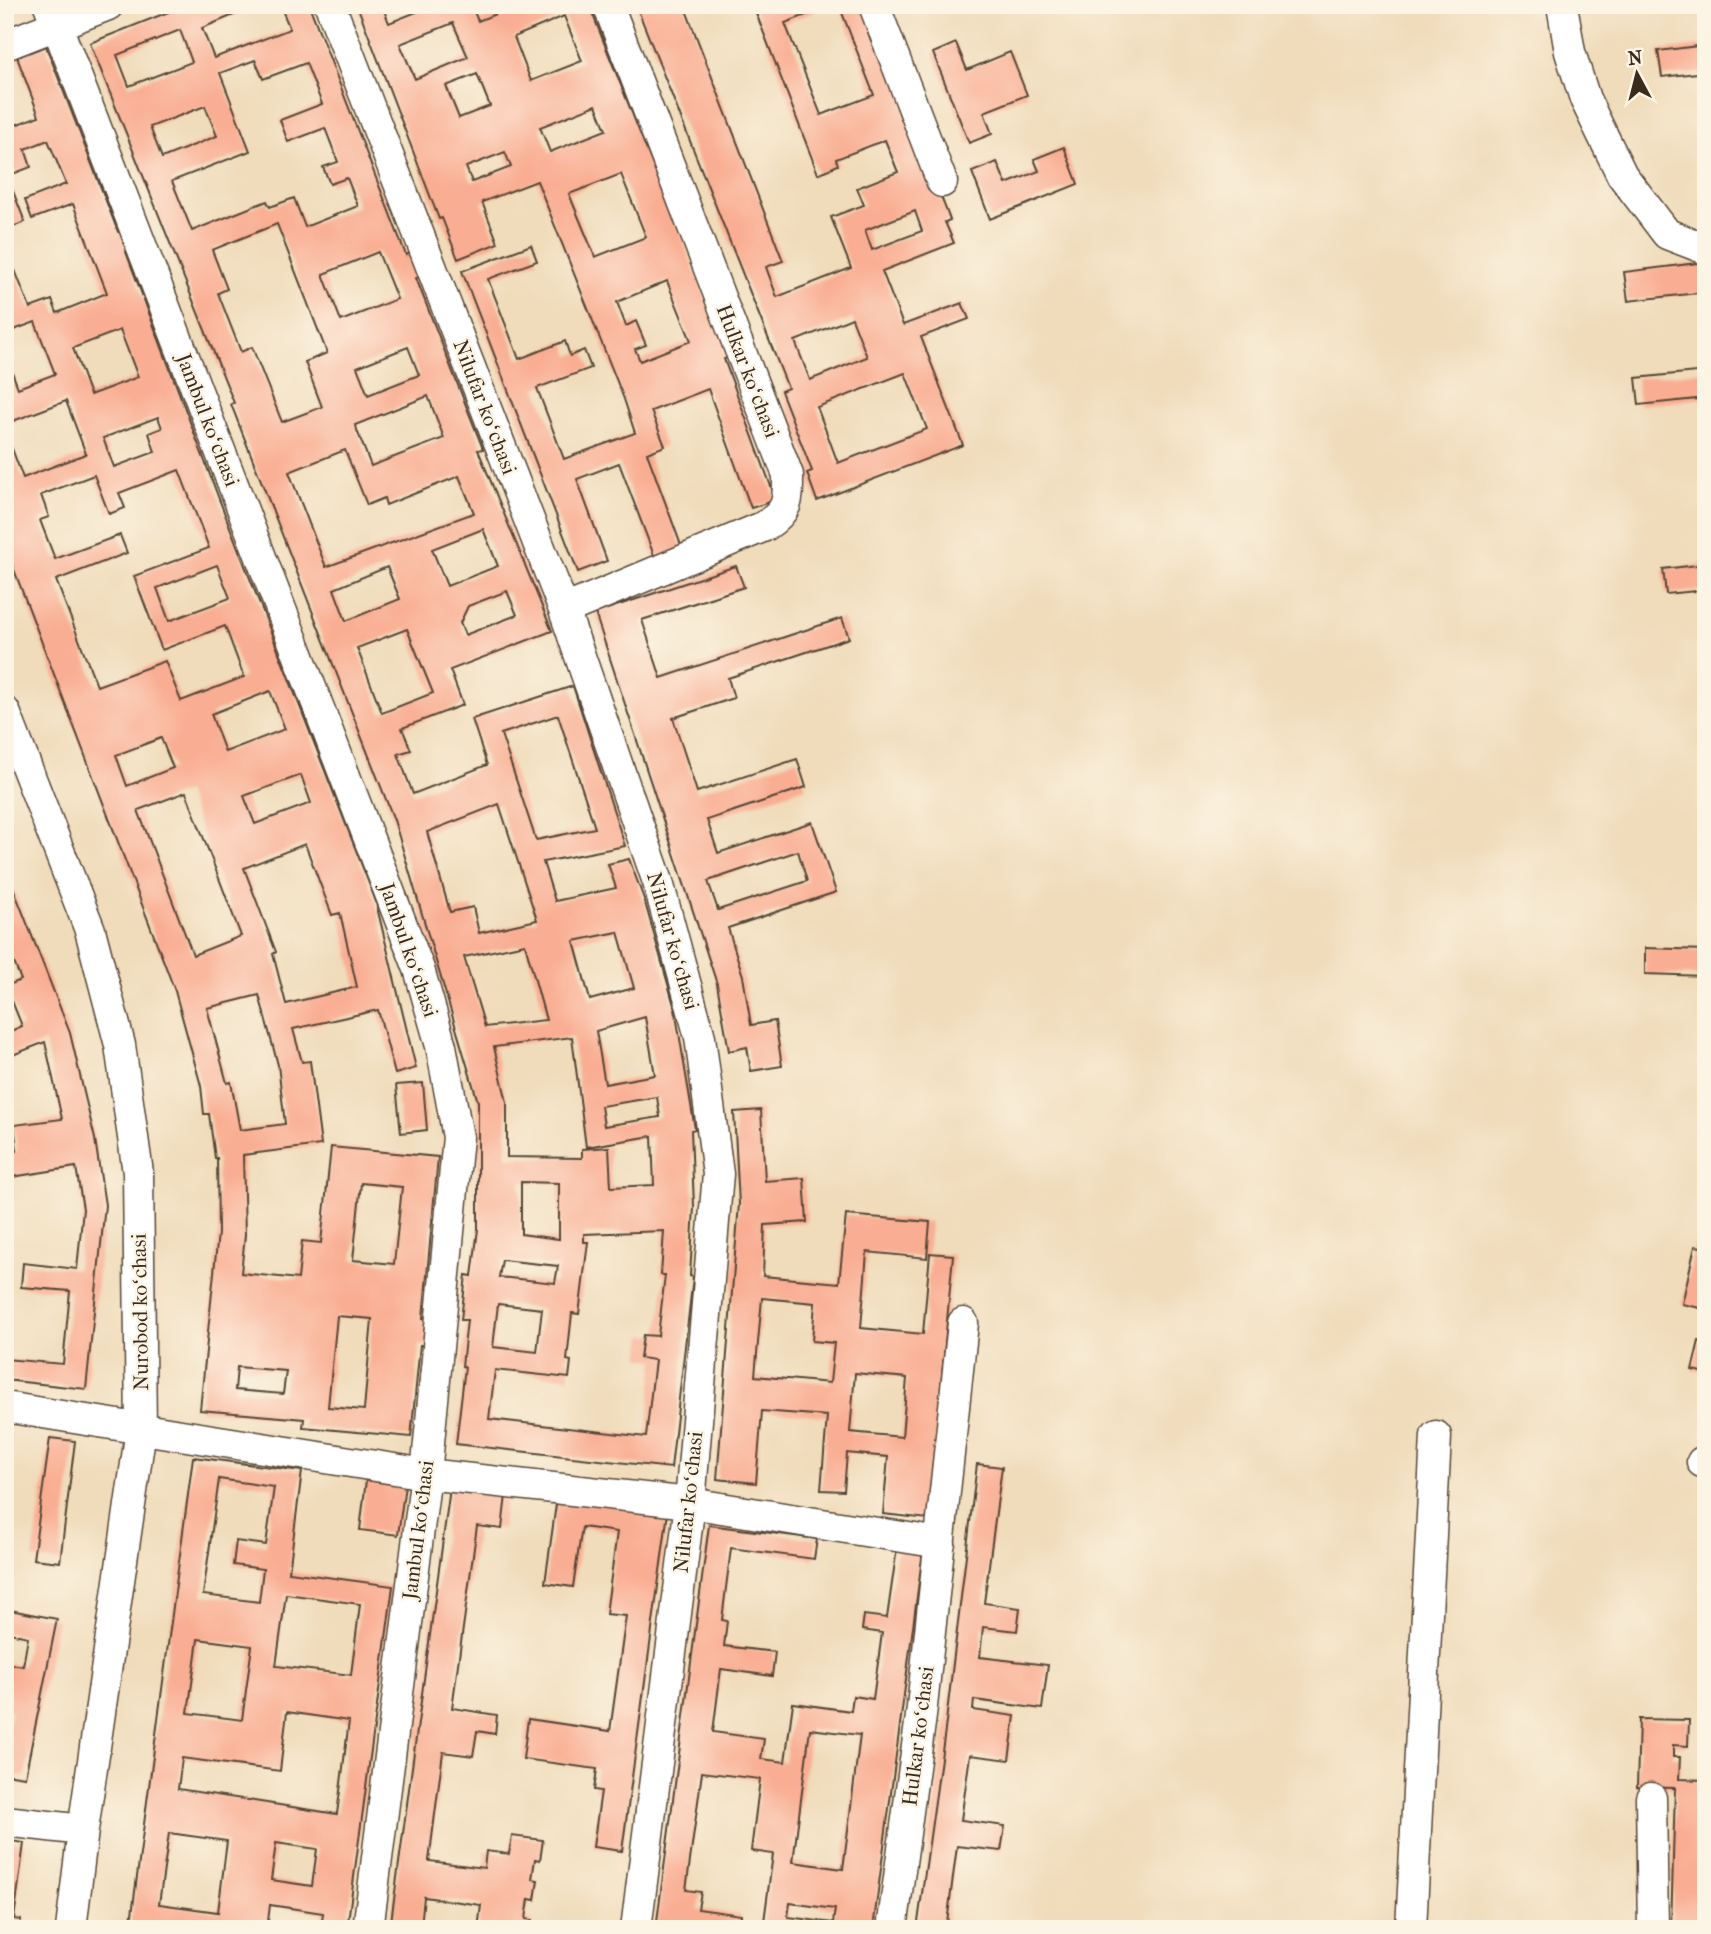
<svg xmlns="http://www.w3.org/2000/svg" width="1711" height="1934" viewBox="0 0 1711 1934" font-family="'IM FELL French Canon',serif">
  <style>
    .building { fill: #f9ae93; fill-rule: evenodd }
    .lines { fill: none; stroke-linecap: round; stroke-linejoin: round }
    .minor-casing { stroke: #564535; stroke-width: 33 }
    .minor { stroke: #fff; stroke-width: 30 }
    .labels { text-anchor: middle; stroke-width: 5; stroke-linejoin: round; paint-order: stroke }
    .street-label { font-size: 21px; fill: #3b2a1e; stroke: #fcf5e5 }
  </style>
  <rect width="100%" height="100%" fill="#fcf5e5"/>
  <filter id="ink" filterUnits="userSpaceOnUse"><feTurbulence type="fractalNoise" baseFrequency=".0143" numOctaves="2"/><feDisplacementMap in="SourceGraphic" scale="14" xChannelSelector="R" yChannelSelector="G"/><feConvolveMatrix kernelMatrix="1 2 1 2 8 2 1 2 1" color-interpolation-filters="sRGB"/></filter>
  <filter id="wash" filterUnits="userSpaceOnUse"><feTurbulence type="fractalNoise" baseFrequency=".00686" numOctaves="4" result="noise"/><feDisplacementMap in="SourceGraphic" scale="28" xChannelSelector="R" yChannelSelector="G"/><feGaussianBlur stdDeviation="1.57" result="paint"/><feColorMatrix in="noise" values="0 0 0 0 0 0 0 0 0 0 0 0 0 0 0 0 0 1.4 0 .05"/><feComposite in="paint" operator="in"/></filter>
  <g filter="url(#wash)">
    <rect width="100%" height="100%" fill="#f0dbba"/>
    <g id="blocks">
      <!-- building -->
      <path class="building" d="M 186,5 L 258,5 L 202,28 L 214,58 L 290,29 L 280,5 L 309,5 L 406,255 L 412,252 L 422,276 L 416,278 L 483,449 L 478,450 L 552,631 L 450,670 L 463,705 L 402,728 L 411,750 L 398,754 L 413,794 L 487,765 L 472,719 L 573,686 L 625,846 L 543,862 L 555,901 L 616,888 L 608,864 L 629,859 L 644,899 L 675,1009 L 695,1129 L 691,1130 L 694,1207 L 690,1276 L 693,1277 L 671,1468 L 456,1444 L 465,1367 L 462,1366 L 467,1320 L 461,1320 L 466,1275 L 472,1276 L 478,1229 L 478,1102 L 394,820 L 231,404 L 234,403 L 90,43 ZM 180,30 L 192,62 L 129,86 L 117,55 ZM 255,60 L 263,79 L 306,63 L 322,104 L 280,120 L 288,142 L 325,128 L 338,162 L 323,167 L 330,184 L 347,178 L 358,206 L 305,227 L 294,198 L 270,207 L 267,201 L 192,231 L 172,181 L 250,151 L 220,73 ZM 205,106 L 217,136 L 162,158 L 150,127 ZM 277,224 L 327,353 L 305,362 L 322,407 L 282,422 L 252,347 L 241,352 L 218,293 L 227,289 L 212,250 ZM 378,252 L 397,299 L 341,321 L 323,274 ZM 408,347 L 419,375 L 368,395 L 357,367 ZM 428,396 L 444,438 L 371,466 L 355,425 ZM 345,450 L 367,505 L 384,498 L 386,505 L 459,476 L 474,513 L 326,567 L 289,472 ZM 483,529 L 498,566 L 447,586 L 432,549 ZM 387,567 L 400,599 L 346,621 L 334,589 ZM 507,591 L 517,615 L 465,635 L 460,623 L 468,606 ZM 407,629 L 433,693 L 382,713 L 357,648 ZM 558,715 L 595,828 L 536,840 L 501,734 ZM 499,804 L 537,920 L 479,933 L 473,907 L 450,912 L 427,832 ZM 618,932 L 634,988 L 590,1000 L 574,941 ZM 525,944 L 546,1020 L 485,1027 L 464,957 ZM 645,1017 L 655,1075 L 605,1084 L 596,1031 ZM 572,1037 L 586,1147 L 652,1136 L 654,1185 L 611,1187 L 609,1147 L 582,1149 L 582,1158 L 507,1157 L 507,1102 L 494,1047 ZM 657,1097 L 660,1117 L 604,1126 L 601,1106 ZM 521,1182 L 559,1183 L 559,1239 L 521,1234 ZM 664,1231 L 661,1275 L 665,1275 L 658,1336 L 643,1335 L 640,1358 L 655,1360 L 646,1437 L 489,1419 L 495,1370 L 569,1378 L 571,1361 L 567,1360 L 572,1313 L 579,1314 L 588,1242 L 584,1242 L 584,1234 ZM 502,1260 L 558,1266 L 555,1283 L 499,1277 ZM 498,1304 L 542,1309 L 537,1352 L 493,1347 Z
        M 357,5 L 382,5 L 389,23 L 434,5 L 471,5 L 478,21 L 518,5 L 589,5 L 720,334 L 733,356 L 724,359 L 776,500 L 751,508 L 708,389 L 651,411 L 665,446 L 647,453 L 682,548 L 655,558 L 619,463 L 577,479 L 607,561 L 578,572 L 462,271 L 531,245 L 537,261 L 488,279 L 519,359 L 565,341 L 570,356 L 584,350 L 591,368 L 537,388 L 564,459 L 635,433 L 624,399 L 537,181 L 482,202 L 498,243 L 458,259 L 442,218 L 439,219 ZM 564,16 L 582,61 L 531,81 L 514,37 ZM 453,23 L 468,57 L 415,79 L 400,44 ZM 477,74 L 490,106 L 459,118 L 446,86 ZM 596,105 L 606,130 L 550,152 L 540,127 ZM 505,152 L 511,167 L 472,182 L 466,167 ZM 621,174 L 646,237 L 595,257 L 569,194 ZM 667,281 L 691,341 L 640,361 L 635,349 L 646,345 L 636,321 L 626,326 L 617,302 Z
        M 636,5 L 684,5 L 783,261 L 766,267 L 777,297 L 851,268 L 831,217 L 864,205 L 857,188 L 898,172 L 885,140 L 836,159 L 838,165 L 818,174 L 753,5 L 832,5 L 785,23 L 821,115 L 874,95 L 839,5 L 867,5 L 950,220 L 945,222 L 954,243 L 882,271 L 903,325 L 962,303 L 969,319 L 921,337 L 963,445 L 817,501 L 807,473 L 812,471 L 781,391 L 788,388 ZM 915,211 L 922,231 L 872,250 L 865,230 ZM 852,318 L 867,357 L 810,380 L 795,341 ZM 905,373 L 927,429 L 838,463 L 817,407 Z
        M 956,43 L 967,70 L 1010,52 L 1027,95 L 984,112 L 992,134 L 969,143 L 933,53 Z
        M 1706,45 L 1706,72 L 1662,77 L 1658,51 Z
        M 46,46 L 118,232 L 123,233 L 129,249 L 126,252 L 219,499 L 375,899 L 416,1068 L 395,1074 L 378,1010 L 293,1029 L 302,1062 L 310,1061 L 321,1145 L 243,1155 L 245,1235 L 241,1273 L 298,1279 L 302,1241 L 321,1243 L 331,1147 L 438,1157 L 423,1318 L 434,1319 L 431,1346 L 420,1345 L 411,1437 L 303,1427 L 304,1419 L 200,1410 L 218,1233 L 217,1158 L 215,1158 L 209,1114 L 204,1114 L 201,1086 L 175,991 L 5,546 L 5,430 L 23,478 L 86,454 L 66,401 L 5,424 L 5,374 L 12,372 L 18,388 L 55,374 L 35,322 L 14,330 L 5,306 L 5,245 L 30,308 L 52,300 L 57,313 L 107,293 L 73,204 L 32,219 L 25,200 L 66,184 L 48,140 L 25,149 L 31,167 L 7,176 L 25,222 L 5,230 L 5,129 L 39,116 L 17,57 ZM 120,330 L 138,377 L 90,395 L 73,348 ZM 158,417 L 162,428 L 149,433 L 155,452 L 114,467 L 103,438 ZM 179,470 L 209,548 L 134,576 L 162,650 L 225,626 L 244,677 L 181,701 L 165,661 L 97,686 L 56,580 L 127,553 L 120,535 L 55,559 L 40,520 L 49,517 L 41,495 L 94,475 L 109,514 L 125,508 L 119,493 ZM 217,565 L 230,598 L 169,621 L 157,588 ZM 270,691 L 285,729 L 225,752 L 211,714 ZM 161,738 L 173,768 L 127,786 L 116,755 ZM 301,775 L 311,803 L 255,824 L 244,796 ZM 186,792 L 241,936 L 193,955 L 138,810 ZM 305,844 L 332,915 L 340,913 L 357,987 L 286,1004 L 273,954 L 276,952 L 244,868 ZM 259,995 L 278,1065 L 285,1124 L 240,1130 L 231,1082 L 227,1083 L 207,1008 ZM 361,1183 L 402,1187 L 394,1264 L 353,1260 ZM 337,1316 L 372,1319 L 364,1410 L 328,1407 ZM 237,1367 L 286,1371 L 283,1394 L 235,1390 Z
        M 1064,147 L 1078,184 L 990,219 L 972,172 L 997,162 L 1006,184 L 1039,171 L 1034,159 Z
        M 1706,262 L 1706,292 L 1628,301 L 1624,272 Z
        M 1706,371 L 1706,398 L 1639,405 L 1636,378 Z
        M 1706,564 L 1706,590 L 1666,594 L 1663,569 Z
        M 736,566 L 744,587 L 642,620 L 661,678 L 842,618 L 849,638 L 728,678 L 734,698 L 673,718 L 697,792 L 797,759 L 806,787 L 707,820 L 718,853 L 812,822 L 836,892 L 728,928 L 743,976 L 751,1025 L 775,1021 L 782,1066 L 751,1071 L 747,1047 L 729,1051 L 717,984 L 595,613 ZM 798,851 L 807,881 L 718,910 L 708,881 Z
        M 5,867 L 70,1033 L 95,1139 L 105,1205 L 86,1389 L 5,1380 L 5,1359 L 63,1364 L 70,1291 L 21,1287 L 23,1263 L 77,1269 L 83,1209 L 76,1167 L 5,1178 L 5,1153 L 17,1151 L 14,1125 L 62,1119 L 45,1042 L 5,1058 L 5,1039 L 11,1037 L 9,1032 L 22,1026 L 6,986 L 21,980 L 5,940 Z
        M 1645,948 L 1706,950 L 1706,976 L 1645,974 Z
        M 423,1083 L 427,1130 L 401,1133 L 396,1085 Z
        M 761,1110 L 765,1181 L 804,1178 L 807,1222 L 765,1225 L 763,1276 L 839,1283 L 846,1215 L 930,1222 L 927,1258 L 867,1252 L 861,1328 L 923,1334 L 930,1253 L 953,1255 L 929,1519 L 883,1514 L 888,1457 L 847,1453 L 844,1491 L 821,1490 L 827,1416 L 762,1411 L 756,1483 L 717,1479 L 739,1204 L 734,1112 ZM 762,1298 L 815,1303 L 812,1341 L 834,1343 L 830,1383 L 755,1376 ZM 855,1373 L 907,1378 L 902,1437 L 850,1432 Z
        M 1702,1219 L 1706,1219 L 1705,1309 L 1682,1304 L 1695,1246 L 1702,1247 Z
        M 1699,1341 L 1706,1343 L 1706,1373 L 1692,1370 Z
        M 50,1438 L 75,1441 L 60,1562 L 33,1559 Z
        M 193,1457 L 302,1471 L 289,1572 L 393,1586 L 347,1929 L 321,1929 L 323,1913 L 270,1905 L 267,1929 L 130,1929 ZM 219,1479 L 274,1487 L 266,1545 L 236,1541 L 233,1565 L 263,1569 L 259,1602 L 203,1595 ZM 286,1594 L 360,1604 L 351,1675 L 276,1666 ZM 198,1639 L 252,1646 L 242,1720 L 188,1713 ZM 287,1712 L 349,1721 L 337,1814 L 178,1789 L 182,1758 L 280,1771 ZM 169,1833 L 227,1841 L 218,1912 L 159,1904 ZM 276,1843 L 317,1849 L 312,1886 L 271,1880 Z
        M 977,1464 L 1002,1467 L 984,1603 L 1020,1608 L 1017,1631 L 983,1627 L 980,1657 L 1048,1665 L 1042,1709 L 974,1700 L 973,1710 L 1015,1716 L 1009,1760 L 970,1755 L 961,1820 L 1005,1826 L 1001,1851 L 957,1846 L 947,1923 L 983,1929 L 917,1929 L 945,1730 Z
        M 366,1480 L 405,1485 L 398,1535 L 360,1530 Z
        M 450,1488 L 506,1495 L 502,1529 L 477,1526 L 452,1708 L 497,1715 L 495,1734 L 477,1731 L 473,1756 L 443,1752 L 429,1861 L 484,1868 L 486,1851 L 509,1854 L 512,1836 L 543,1840 L 540,1860 L 535,1859 L 532,1879 L 538,1880 L 535,1900 L 529,1899 L 526,1919 L 532,1920 L 531,1929 L 478,1929 L 481,1905 L 424,1897 L 421,1926 L 432,1929 L 390,1929 Z
        M 557,1497 L 668,1512 L 622,1851 L 593,1847 L 601,1791 L 594,1790 L 597,1769 L 523,1759 L 528,1719 L 610,1731 L 626,1616 L 606,1614 L 617,1532 L 582,1527 L 573,1587 L 545,1583 Z
        M 709,1525 L 817,1539 L 814,1559 L 731,1548 L 722,1620 L 727,1621 L 724,1646 L 775,1652 L 772,1676 L 721,1669 L 713,1732 L 764,1739 L 761,1759 L 785,1762 L 793,1703 L 851,1711 L 853,1696 L 873,1699 L 882,1633 L 862,1630 L 864,1615 L 887,1618 L 897,1548 L 923,1551 L 873,1929 L 763,1929 L 773,1854 L 751,1851 L 760,1779 L 702,1772 L 686,1890 L 701,1892 L 698,1909 L 741,1915 L 740,1929 L 656,1929 ZM 810,1729 L 860,1735 L 843,1869 L 793,1862 ZM 790,1903 L 835,1909 L 833,1923 L 788,1917 Z
        M 5,1609 L 57,1619 L 25,1777 L 5,1774 L 5,1740 L 11,1711 L 5,1710 L 5,1663 L 23,1666 L 28,1637 L 5,1632 Z
        M 1639,1719 L 1689,1720 L 1688,1746 L 1673,1745 L 1673,1757 L 1680,1757 L 1679,1779 L 1704,1780 L 1700,1929 L 1671,1929 L 1675,1788 L 1637,1787 Z
        M 5,1840 L 24,1843 L 14,1919 L 21,1920 L 20,1929 L 5,1929 Z"/>
    </g>
  </g>
  <g filter="url(#ink)">
    <use href="#blocks" fill-opacity="0" stroke="#564535" stroke-width="2"/>
    <g class="lines">
      <!-- minor casing -->
      <g class="minor-casing">
        <path id="minor" d="M 49,5 L 419,969 L 441,1046 L 458,1137 L 426,1474 L 368,1929
          M 330,5 L 564,610 L 658,882 L 700,1037 L 718,1174 L 690,1503 L 636,1929
          M 874,5 L 942,182
          M 1562,5 L 1570,52 L 1585,99 L 1622,175 L 1667,234 L 1706,249
          M 5,45 L 108,5
          M 564,610 L 765,526 C 789,510 788,502 788,475 L 608,5
          M 5,712 L 90,930 L 120,1045 L 138,1173 L 141,1429 L 83,1830 L 71,1929
          M 5,1407 L 426,1474 L 690,1503 L 940,1543
          M 1702,1462 L 1706,1463
          M 1651,1798 L 1653,1929
          M 5,1821 L 83,1830
          M 892,1929 L 921,1716 L 963,1323
          M 1411,1929 L 1436,1436"/>
      </g>
      <!-- minor -->
      <use href="#minor" class="minor"/>
    </g>
  </g>
  <g class="labels">
    <!-- street labels -->
    <g class="street-label">
      <text transform="translate(748 371) rotate(69)" y="7">Hulkar koʻchasi</text>
      <text transform="translate(485 407) rotate(69)" y="7">Nilufar koʻchasi</text>
      <text transform="translate(208 420) rotate(69)" y="7">Jambul koʻchasi</text>
      <text transform="translate(673 941) rotate(74)" y="7">Nilufar koʻchasi</text>
      <text transform="translate(409 950) rotate(71)" y="7">Jambul koʻchasi</text>
      <text transform="translate(140 1312) rotate(-91)" y="7">Nurobod koʻchasi</text>
      <text transform="translate(688 1502) rotate(-84)" y="7">Nilufar koʻchasi</text>
      <text transform="translate(418 1530) rotate(-83)" y="7">Jambul koʻchasi</text>
      <text transform="translate(918 1736) rotate(-83)" y="7">Hulkar koʻchasi</text>
    </g>
  </g>
  <!-- margin -->
  <rect width="1711" height="1934" fill="none" stroke="#fcf5e5" stroke-width="28"/>
  <!-- north arrow -->
  <g transform="translate(1637 74) rotate(353)" stroke="#fcf5e5" stroke-width="5" paint-order="stroke">
  <path d="M0-5L12 26L0 18L-12 26Z" fill="#3b2a1e"/>
  <text y="-10" font-size="19" font-weight="bold" text-anchor="middle" fill="#3b2a1e">N</text>
  </g>
</svg>
